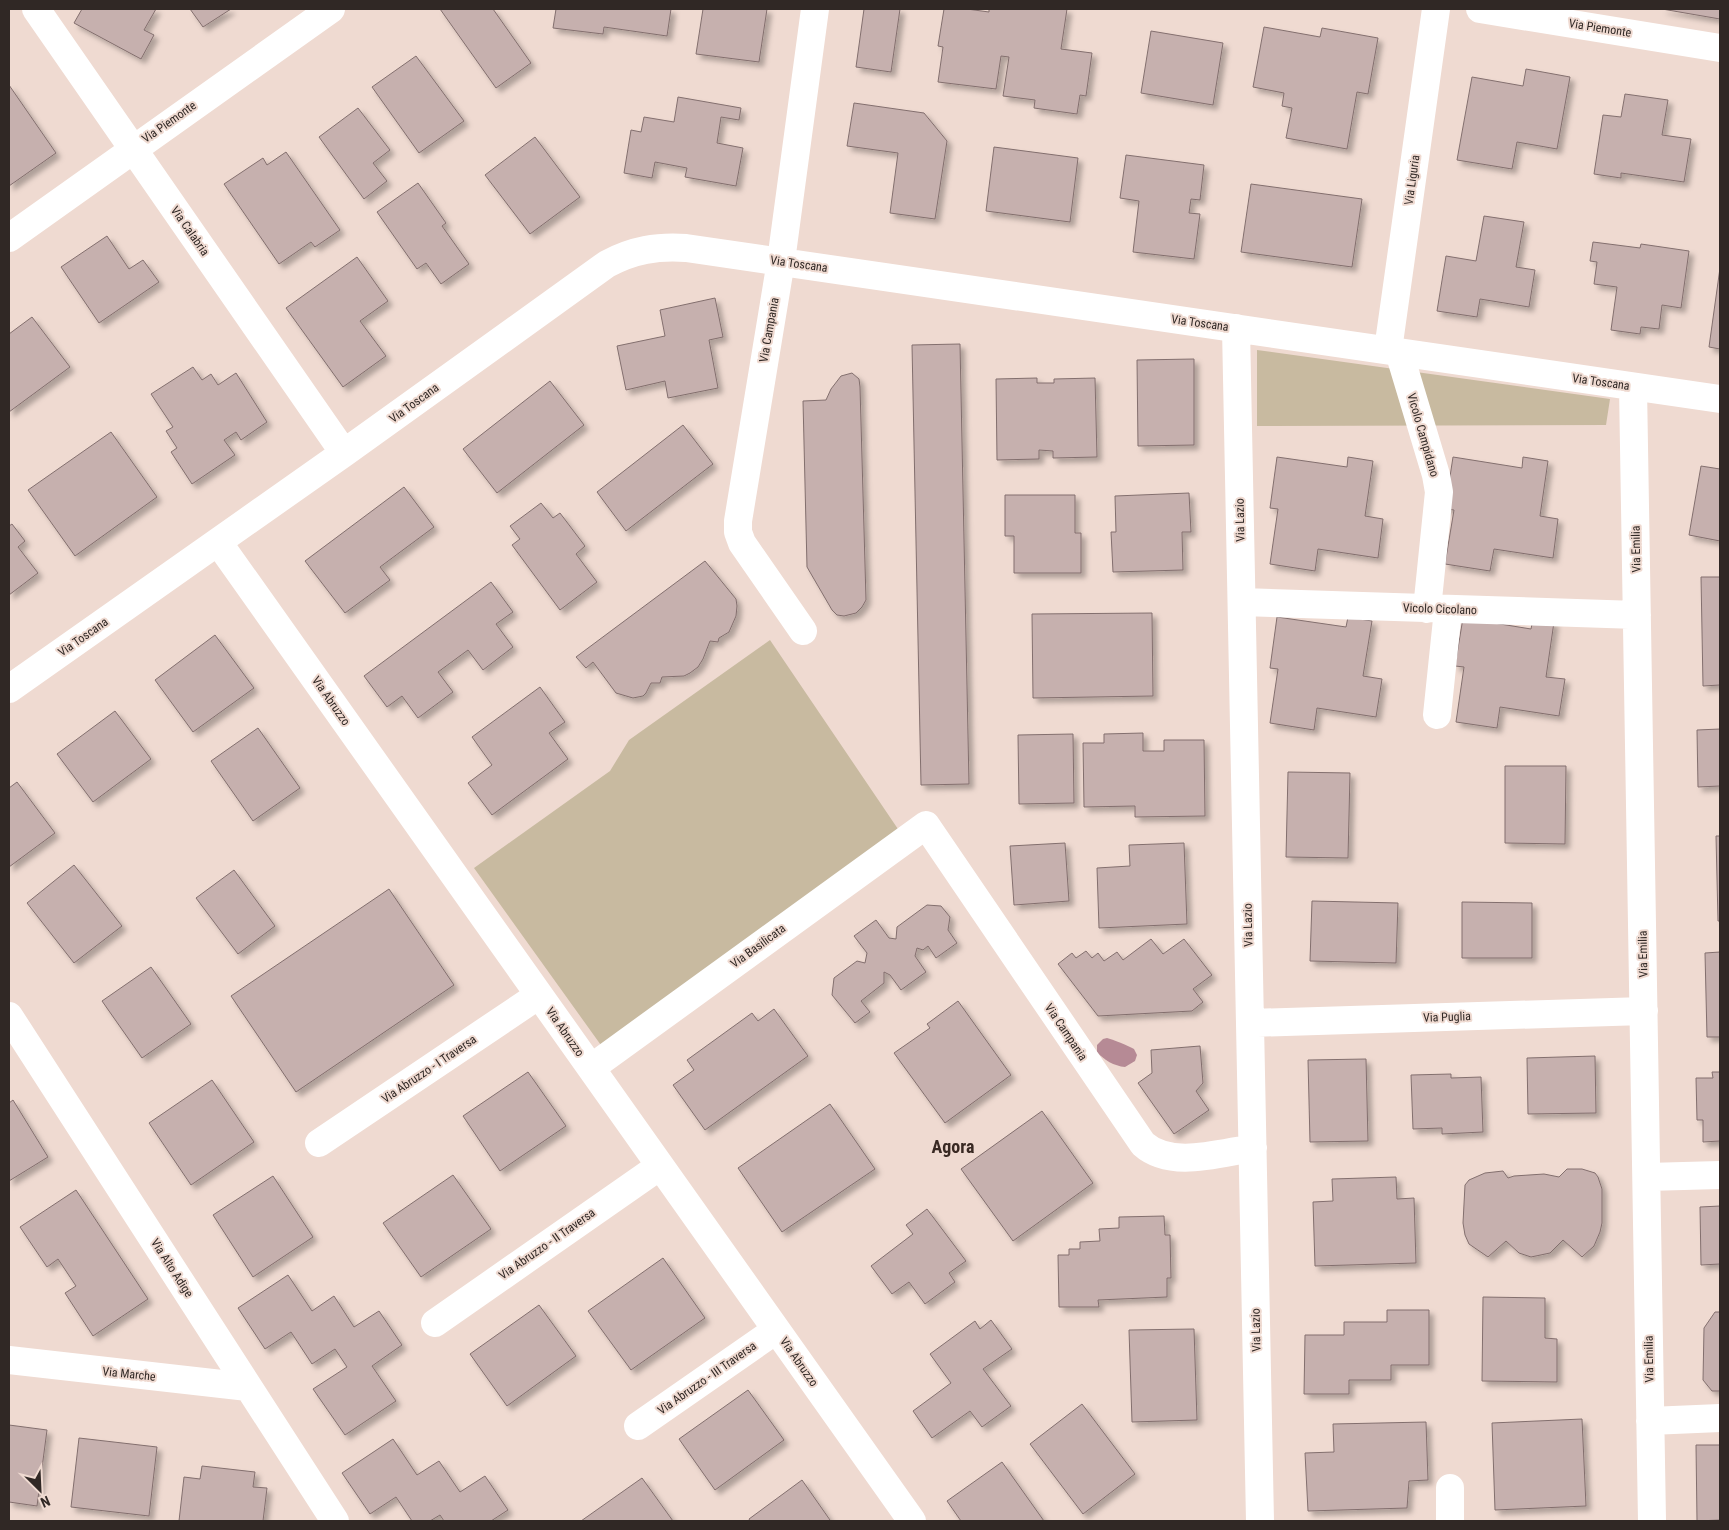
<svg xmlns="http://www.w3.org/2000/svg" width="1729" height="1530" viewBox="0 0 1729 1530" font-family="'Roboto Condensed',sans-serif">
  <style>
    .green { fill: #c8baa0 }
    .water { fill: #b68a95 }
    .building { fill: #c6b0ae; stroke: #836f6e; filter: url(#shadow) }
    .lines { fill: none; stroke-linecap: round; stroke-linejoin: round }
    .minor { stroke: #fff; stroke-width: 28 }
    .labels { text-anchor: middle; stroke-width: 4; stroke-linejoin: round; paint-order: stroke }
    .street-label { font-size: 12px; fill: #302825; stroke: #efdad1 }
    .district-label { font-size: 18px; font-weight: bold; fill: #392923; stroke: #efdad1 }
  </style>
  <defs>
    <filter id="shadow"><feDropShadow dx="4.5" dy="4.5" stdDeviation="2.5" flood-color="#0004"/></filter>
  </defs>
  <rect width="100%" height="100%" fill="#efdad1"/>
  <!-- green -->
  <path class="green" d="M 1257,350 L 1610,399 L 1606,425 L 1257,426 Z
    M 770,640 L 900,832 L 603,1048 L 474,868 L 610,771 L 629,740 Z"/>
  <!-- water -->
  <path class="water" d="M 1107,1038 C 1112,1039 1129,1046 1134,1049 L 1137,1055 L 1135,1061 L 1125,1067 C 1114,1066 1104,1060 1097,1052 L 1097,1045 L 1103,1039 Z"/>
  <!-- building -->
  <path class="building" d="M 82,9 L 156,9 L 144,30 L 154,35 L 141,59 L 74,23 Z
    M 190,9 L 231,9 L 203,27 Z
    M 440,9 L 493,9 L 531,63 L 496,88 Z
    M 556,9 L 671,9 L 667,36 L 604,27 L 603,34 L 553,28 Z
    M 703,9 L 767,9 L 759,62 L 696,54 Z
    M 864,9 L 900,9 L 891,72 L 856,67 Z
    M 944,9 L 967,9 L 989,12 L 989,9 L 1067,9 L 1061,49 L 1092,53 L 1086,96 L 1080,95 L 1077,114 L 1034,108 L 1035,100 L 1003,96 L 1009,57 L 1001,56 L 996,89 L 938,82 L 943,47 L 938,46 Z
    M 1662,9 L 1720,9 L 1720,19 Z
    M 1264,27 L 1320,37 L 1322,28 L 1378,38 L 1368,94 L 1357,92 L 1347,149 L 1286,138 L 1292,108 L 1282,106 L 1284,93 L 1253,87 Z
    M 1151,31 L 1223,43 L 1213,105 L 1141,93 Z
    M 416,56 L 464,121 L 419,153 L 372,87 Z
    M 1526,69 L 1570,77 L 1557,149 L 1517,142 L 1512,169 L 1457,160 L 1472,77 L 1523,86 Z
    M 9,85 L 56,153 L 9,186 Z
    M 1625,94 L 1668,100 L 1662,135 L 1691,139 L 1684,182 L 1621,173 L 1621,178 L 1594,174 L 1603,115 L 1621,117 Z
    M 678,97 L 741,108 L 739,120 L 721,117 L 717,143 L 743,148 L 736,186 L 685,177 L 687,168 L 655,162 L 652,178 L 624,173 L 631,130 L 641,132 L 644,117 L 674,122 Z
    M 854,103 L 924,113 L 947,141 L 935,219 L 890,213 L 898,153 L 847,146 Z
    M 358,108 L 390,150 L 373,163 L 387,181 L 364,199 L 319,137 Z
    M 535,137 L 580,197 L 530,234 L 485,175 Z
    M 994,147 L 1078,158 L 1070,222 L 986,211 Z
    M 286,152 L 340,230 L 315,247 L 311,242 L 279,264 L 224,184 L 263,158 L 267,165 Z
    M 1126,155 L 1204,165 L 1200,200 L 1191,199 L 1189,213 L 1200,214 L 1194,259 L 1133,252 L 1139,201 L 1120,198 Z
    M 418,183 L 446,223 L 442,226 L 469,264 L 441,284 L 426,263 L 417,269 L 377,212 Z
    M 1251,184 L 1362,199 L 1352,267 L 1241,252 Z
    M 1484,216 L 1524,222 L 1516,267 L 1535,270 L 1529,307 L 1480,299 L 1477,317 L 1437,311 L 1446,256 L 1476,261 Z
    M 107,236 L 129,269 L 143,260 L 159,282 L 99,323 L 61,267 Z
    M 1593,242 L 1640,248 L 1641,244 L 1689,251 L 1681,308 L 1662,305 L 1659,329 L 1641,327 L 1640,334 L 1611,330 L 1617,287 L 1594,284 L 1597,262 L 1590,261 Z
    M 357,257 L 388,301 L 360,321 L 386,356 L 343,387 L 286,308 Z
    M 1720,268 L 1720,349 L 1709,347 Z
    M 715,298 L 723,337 L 709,340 L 718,388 L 668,398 L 665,381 L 626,390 L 617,346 L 665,336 L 660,310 Z
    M 32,317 L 70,367 L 9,412 L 9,334 Z
    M 960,344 L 969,784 L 921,785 L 912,345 Z
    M 1194,359 L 1194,445 L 1138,446 L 1137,360 Z
    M 193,367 L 202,380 L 211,374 L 218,385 L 236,373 L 267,422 L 241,440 L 236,432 L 224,440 L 235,455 L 192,484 L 171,452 L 177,448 L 166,431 L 173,427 L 151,394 Z
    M 852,373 L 859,379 L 860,387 L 866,600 L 862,607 L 856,613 L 844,616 L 837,615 L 832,610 L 807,567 L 803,401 L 826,400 L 831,389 L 841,376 Z
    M 1037,378 L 1037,383 L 1054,383 L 1054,379 L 1095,378 L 1097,457 L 1053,458 L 1053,451 L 1039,450 L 1039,459 L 997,460 L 996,379 Z
    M 550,381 L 584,425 L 497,493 L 463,449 Z
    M 683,425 L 713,464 L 626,531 L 597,492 Z
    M 111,432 L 157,497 L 75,556 L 28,490 Z
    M 1277,457 L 1347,467 L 1348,457 L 1373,461 L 1365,516 L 1383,519 L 1378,558 L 1318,549 L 1315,571 L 1270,564 L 1278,509 L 1270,508 Z
    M 1453,457 L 1522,468 L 1523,457 L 1548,461 L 1540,516 L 1558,519 L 1553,558 L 1494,549 L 1490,571 L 1445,564 L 1454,510 L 1445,509 Z
    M 1701,466 L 1720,469 L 1720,541 L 1689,535 Z
    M 404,487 L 434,527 L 380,567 L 390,580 L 345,613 L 305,561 Z
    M 1189,493 L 1191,532 L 1182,532 L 1183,570 L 1113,572 L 1111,532 L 1116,532 L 1115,496 Z
    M 1005,495 L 1075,495 L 1075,533 L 1081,533 L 1081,573 L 1014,573 L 1014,536 L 1005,536 Z
    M 541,503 L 553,518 L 560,513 L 585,546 L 576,554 L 597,582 L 560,610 L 512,545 L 520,539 L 510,526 Z
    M 12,524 L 25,541 L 18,547 L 38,573 L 9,595 L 9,526 Z
    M 705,561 L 736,599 L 737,606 L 736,616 L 729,632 L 719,638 L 718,642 L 710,641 L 703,659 L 698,667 L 690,673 L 684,676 L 662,677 L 660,683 L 651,683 L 646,693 L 643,696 L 633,698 L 616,693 L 593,662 L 586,668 L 576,657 Z
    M 1701,577 L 1720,577 L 1720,685 L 1703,686 Z
    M 491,582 L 513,612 L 496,624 L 513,647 L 483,670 L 468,650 L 438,672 L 453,692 L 418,718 L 402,696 L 387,707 L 364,676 Z
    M 1152,613 L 1153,696 L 1033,698 L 1032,614 Z
    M 1277,617 L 1346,627 L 1348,617 L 1372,621 L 1363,676 L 1382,679 L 1376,717 L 1317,708 L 1314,730 L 1270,723 L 1278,669 L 1270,668 Z
    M 1463,618 L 1531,629 L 1533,619 L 1554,622 L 1546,677 L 1565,679 L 1559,716 L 1500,707 L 1497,728 L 1456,722 L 1464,667 L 1455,666 Z
    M 215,635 L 254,688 L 193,732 L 155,680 Z
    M 540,687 L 565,722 L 549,733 L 568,759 L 492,815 L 468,783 L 492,765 L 472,737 Z
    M 115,711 L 151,759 L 93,802 L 57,754 Z
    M 258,728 L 300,788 L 253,821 L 211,761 Z
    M 1720,729 L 1720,786 L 1698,787 L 1697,730 Z
    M 1143,733 L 1143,751 L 1164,751 L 1164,740 L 1204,740 L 1205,816 L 1135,817 L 1135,806 L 1084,807 L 1083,743 L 1104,743 L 1104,734 Z
    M 1073,734 L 1074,803 L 1019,804 L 1018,735 Z
    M 1505,766 L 1566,766 L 1565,844 L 1505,843 Z
    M 1288,772 L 1350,773 L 1348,858 L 1286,857 Z
    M 17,782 L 55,833 L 9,867 L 9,788 Z
    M 1716,836 L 1720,836 L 1720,921 L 1718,921 Z
    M 1065,843 L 1069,901 L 1014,905 L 1010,846 Z
    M 1184,843 L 1187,924 L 1099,928 L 1097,868 L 1130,866 L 1129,845 Z
    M 74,865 L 122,926 L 74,963 L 27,903 Z
    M 234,870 L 275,926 L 238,954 L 196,898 Z
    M 389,889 L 454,985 L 296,1092 L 231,996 Z
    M 1312,901 L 1398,903 L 1396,963 L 1310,961 Z
    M 1462,902 L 1532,903 L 1532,958 L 1462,958 Z
    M 927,905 L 941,906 L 950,917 L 948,930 L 957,943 L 936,958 L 928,946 L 923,950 L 917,948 L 915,956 L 926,972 L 901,990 L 890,975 L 884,972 L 884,983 L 861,1001 L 870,1012 L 855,1023 L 832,995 L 834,978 L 857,961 L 865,963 L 867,953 L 854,936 L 876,920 L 889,938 L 896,939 L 897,927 Z
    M 1151,939 L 1163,954 L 1184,939 L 1212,975 L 1193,989 L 1203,1002 L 1192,1011 L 1098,1016 L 1058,964 L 1072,953 L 1076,958 L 1086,951 L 1092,958 L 1098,953 L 1104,961 L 1117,952 L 1123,960 Z
    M 1720,952 L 1720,1037 L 1707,1037 L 1705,953 Z
    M 151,967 L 191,1024 L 142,1058 L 102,1001 Z
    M 958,1001 L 1011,1075 L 945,1123 L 894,1053 L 930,1028 L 927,1024 Z
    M 774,1009 L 808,1056 L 705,1130 L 673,1085 L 694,1070 L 687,1060 L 752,1013 L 758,1021 Z
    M 1200,1046 L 1203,1083 L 1196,1091 L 1209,1110 L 1174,1134 L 1138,1083 L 1152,1073 L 1151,1050 Z
    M 1595,1056 L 1596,1113 L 1528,1114 L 1527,1058 Z
    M 1366,1059 L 1368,1141 L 1310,1142 L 1308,1060 Z
    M 528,1072 L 566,1126 L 500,1171 L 463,1116 Z
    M 1712,1072 L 1720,1072 L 1720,1141 L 1703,1142 L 1703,1120 L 1697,1120 L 1696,1078 L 1713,1078 Z
    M 1451,1074 L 1451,1078 L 1481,1077 L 1483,1132 L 1442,1134 L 1442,1128 L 1413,1129 L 1411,1075 Z
    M 212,1080 L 254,1142 L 191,1185 L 149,1123 Z
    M 13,1100 L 48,1157 L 9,1181 L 9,1103 Z
    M 830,1104 L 875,1169 L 782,1232 L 738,1168 Z
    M 1042,1111 L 1093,1183 L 1013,1241 L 961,1169 Z
    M 1567,1169 L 1582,1169 L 1595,1173 L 1598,1177 L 1602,1189 L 1602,1223 L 1600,1232 L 1594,1246 L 1582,1257 L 1563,1240 L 1550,1253 L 1531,1257 L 1519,1253 L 1506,1241 L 1488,1257 L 1469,1244 L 1465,1235 L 1463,1223 L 1465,1185 L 1469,1180 L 1485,1173 L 1503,1171 L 1508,1178 L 1514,1176 L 1544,1174 L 1559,1177 Z
    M 453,1175 L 491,1229 L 421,1277 L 383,1223 Z
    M 273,1176 L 313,1237 L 253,1277 L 213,1215 Z
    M 1396,1177 L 1397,1199 L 1414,1198 L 1416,1263 L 1315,1266 L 1313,1202 L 1333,1201 L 1332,1179 Z
    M 76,1190 L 148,1299 L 93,1336 L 65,1293 L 76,1286 L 58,1259 L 47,1267 L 20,1227 Z
    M 1720,1206 L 1720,1264 L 1701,1265 L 1700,1207 Z
    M 927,1209 L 966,1261 L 949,1273 L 955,1282 L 925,1304 L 909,1282 L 892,1294 L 871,1266 L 913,1234 L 906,1225 Z
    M 1164,1216 L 1165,1235 L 1170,1235 L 1171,1278 L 1167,1278 L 1167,1297 L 1098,1300 L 1099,1307 L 1059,1307 L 1058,1255 L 1069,1255 L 1069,1249 L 1080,1249 L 1080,1242 L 1100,1241 L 1099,1229 L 1119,1228 L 1119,1217 Z
    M 663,1258 L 705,1318 L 631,1370 L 588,1311 Z
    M 288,1275 L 312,1311 L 334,1296 L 354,1327 L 379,1311 L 402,1345 L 372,1366 L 396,1401 L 345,1435 L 313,1389 L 347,1367 L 335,1349 L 312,1364 L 291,1332 L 265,1349 L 238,1308 Z
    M 1483,1297 L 1545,1298 L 1545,1338 L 1557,1339 L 1557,1382 L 1482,1381 Z
    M 539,1305 L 576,1356 L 507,1406 L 470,1354 Z
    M 1387,1310 L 1429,1310 L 1429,1365 L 1391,1365 L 1391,1380 L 1349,1380 L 1349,1394 L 1304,1394 L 1305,1335 L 1344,1335 L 1344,1322 L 1387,1322 Z
    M 1715,1312 L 1720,1312 L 1720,1391 L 1712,1391 L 1703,1380 L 1704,1328 Z
    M 991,1320 L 1012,1349 L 983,1369 L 1011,1406 L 982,1427 L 970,1411 L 932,1438 L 913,1411 L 951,1383 L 930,1354 L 975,1321 L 980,1329 Z
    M 1194,1329 L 1197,1420 L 1132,1422 L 1129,1330 Z
    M 748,1390 L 784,1440 L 715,1490 L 679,1439 Z
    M 1082,1404 L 1135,1474 L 1083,1514 L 1030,1444 Z
    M 1582,1419 L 1586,1506 L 1495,1510 L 1492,1423 Z
    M 1426,1422 L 1428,1480 L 1409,1481 L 1407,1508 L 1308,1511 L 1305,1453 L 1334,1452 L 1333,1424 Z
    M 9,1425 L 47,1430 L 37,1506 L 9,1502 Z
    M 79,1438 L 157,1447 L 149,1516 L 71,1507 Z
    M 393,1439 L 417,1475 L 439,1461 L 460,1492 L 485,1476 L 508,1510 L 491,1521 L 444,1521 L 440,1515 L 430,1521 L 412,1521 L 396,1497 L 370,1514 L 342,1473 Z
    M 1696,1445 L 1720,1445 L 1720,1520 L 1697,1521 Z
    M 1002,1462 L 1044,1521 L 961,1521 L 947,1501 Z
    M 202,1466 L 255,1472 L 253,1487 L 267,1488 L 263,1521 L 179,1521 L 184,1477 L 200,1479 Z
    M 642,1478 L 673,1521 L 581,1521 Z
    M 802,1480 L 830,1520 L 827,1521 L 750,1521 L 749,1519 Z"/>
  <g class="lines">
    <!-- minor -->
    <path class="minor" d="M 36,9 L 344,453
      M 1480,9 L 1720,48
      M 9,238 L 331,9
      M 1236,328 L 1260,1521
      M 1388,350 L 1436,9
      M 1399,352 L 1436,475 L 1439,492 L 1427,609
      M 1633,387 L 1652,1521
      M 218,542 L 912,1521
      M 1242,602 L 1637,615
      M 803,631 L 742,543 L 738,532 L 738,521 L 781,261 L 815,9
      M 9,689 L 344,453 L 607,264 C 633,250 657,246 686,248 L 1720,399
      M 1437,715 L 1448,610
      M 9,1016 L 335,1521
      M 1250,1023 L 1644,1011
      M 591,1068 L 926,825 L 1143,1144 C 1171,1169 1219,1153 1253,1148
      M 319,1143 L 539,995
      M 1647,1177 L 1720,1175
      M 435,1323 L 660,1166
      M 9,1360 L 248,1387
      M 1650,1421 L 1720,1418
      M 638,1426 L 776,1330
      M 1450,1488 L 1450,1521"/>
  </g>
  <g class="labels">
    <!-- street labels -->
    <g class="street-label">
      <text transform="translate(1600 28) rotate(9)" y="4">Via Piemonte</text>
      <text transform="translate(169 122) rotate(-35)" y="4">Via Piemonte</text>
      <text transform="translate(1412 180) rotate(-82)" y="4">Via Liguria</text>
      <text transform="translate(190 231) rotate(55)" y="4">Via Calabria</text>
      <text transform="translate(799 264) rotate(8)" y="4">Via Toscana</text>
      <text transform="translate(1200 323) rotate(8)" y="4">Via Toscana</text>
      <text transform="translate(769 330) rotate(-80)" y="4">Via Campania</text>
      <text transform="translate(1601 382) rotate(8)" y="4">Via Toscana</text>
      <text transform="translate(414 403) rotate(-36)" y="4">Via Toscana</text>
      <text transform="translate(1423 435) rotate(74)" y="4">Vicolo Campidano</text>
      <text transform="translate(1240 520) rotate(-91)" y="4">Via Lazio</text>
      <text transform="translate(1636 549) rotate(-91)" y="4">Via Emilia</text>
      <text transform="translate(1440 609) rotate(2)" y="4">Vicolo Cicolano</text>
      <text transform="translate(83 637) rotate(-35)" y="4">Via Toscana</text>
      <text transform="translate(331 701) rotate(55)" y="4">Via Abruzzo</text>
      <text transform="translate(1248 925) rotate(-91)" y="4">Via Lazio</text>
      <text transform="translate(758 946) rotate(-36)" y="4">Via Basilicata</text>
      <text transform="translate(1643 954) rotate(-91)" y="4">Via Emilia</text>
      <text transform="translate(1447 1017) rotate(-2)" y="4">Via Puglia</text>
      <text transform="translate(565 1032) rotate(55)" y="4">Via Abruzzo</text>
      <text transform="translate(1066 1032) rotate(56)" y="4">Via Campania</text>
      <text transform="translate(429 1069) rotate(-34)" y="4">Via Abruzzo - I Traversa</text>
      <text transform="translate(547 1244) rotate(-35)" y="4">Via Abruzzo - II Traversa</text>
      <text transform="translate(172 1268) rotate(57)" y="4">Via Alto Adige</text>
      <text transform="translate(1256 1330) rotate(-91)" y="4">Via Lazio</text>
      <text transform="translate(1649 1359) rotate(-91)" y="4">Via Emilia</text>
      <text transform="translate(799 1362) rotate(55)" y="4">Via Abruzzo</text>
      <text transform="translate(129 1374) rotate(6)" y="4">Via Marche</text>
      <text transform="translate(707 1378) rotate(-35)" y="4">Via Abruzzo - III Traversa</text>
    </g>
    <!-- district labels -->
    <g class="district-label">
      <text x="953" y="1153">Agora</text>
    </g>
  </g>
  <!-- border -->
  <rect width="1729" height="1530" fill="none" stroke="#302825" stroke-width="20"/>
  <!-- north arrow -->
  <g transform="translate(40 1490) rotate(156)" stroke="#efdad1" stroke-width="4" paint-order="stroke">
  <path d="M0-4L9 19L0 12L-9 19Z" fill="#302825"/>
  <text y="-8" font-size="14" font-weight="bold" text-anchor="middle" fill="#302825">N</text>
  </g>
</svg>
